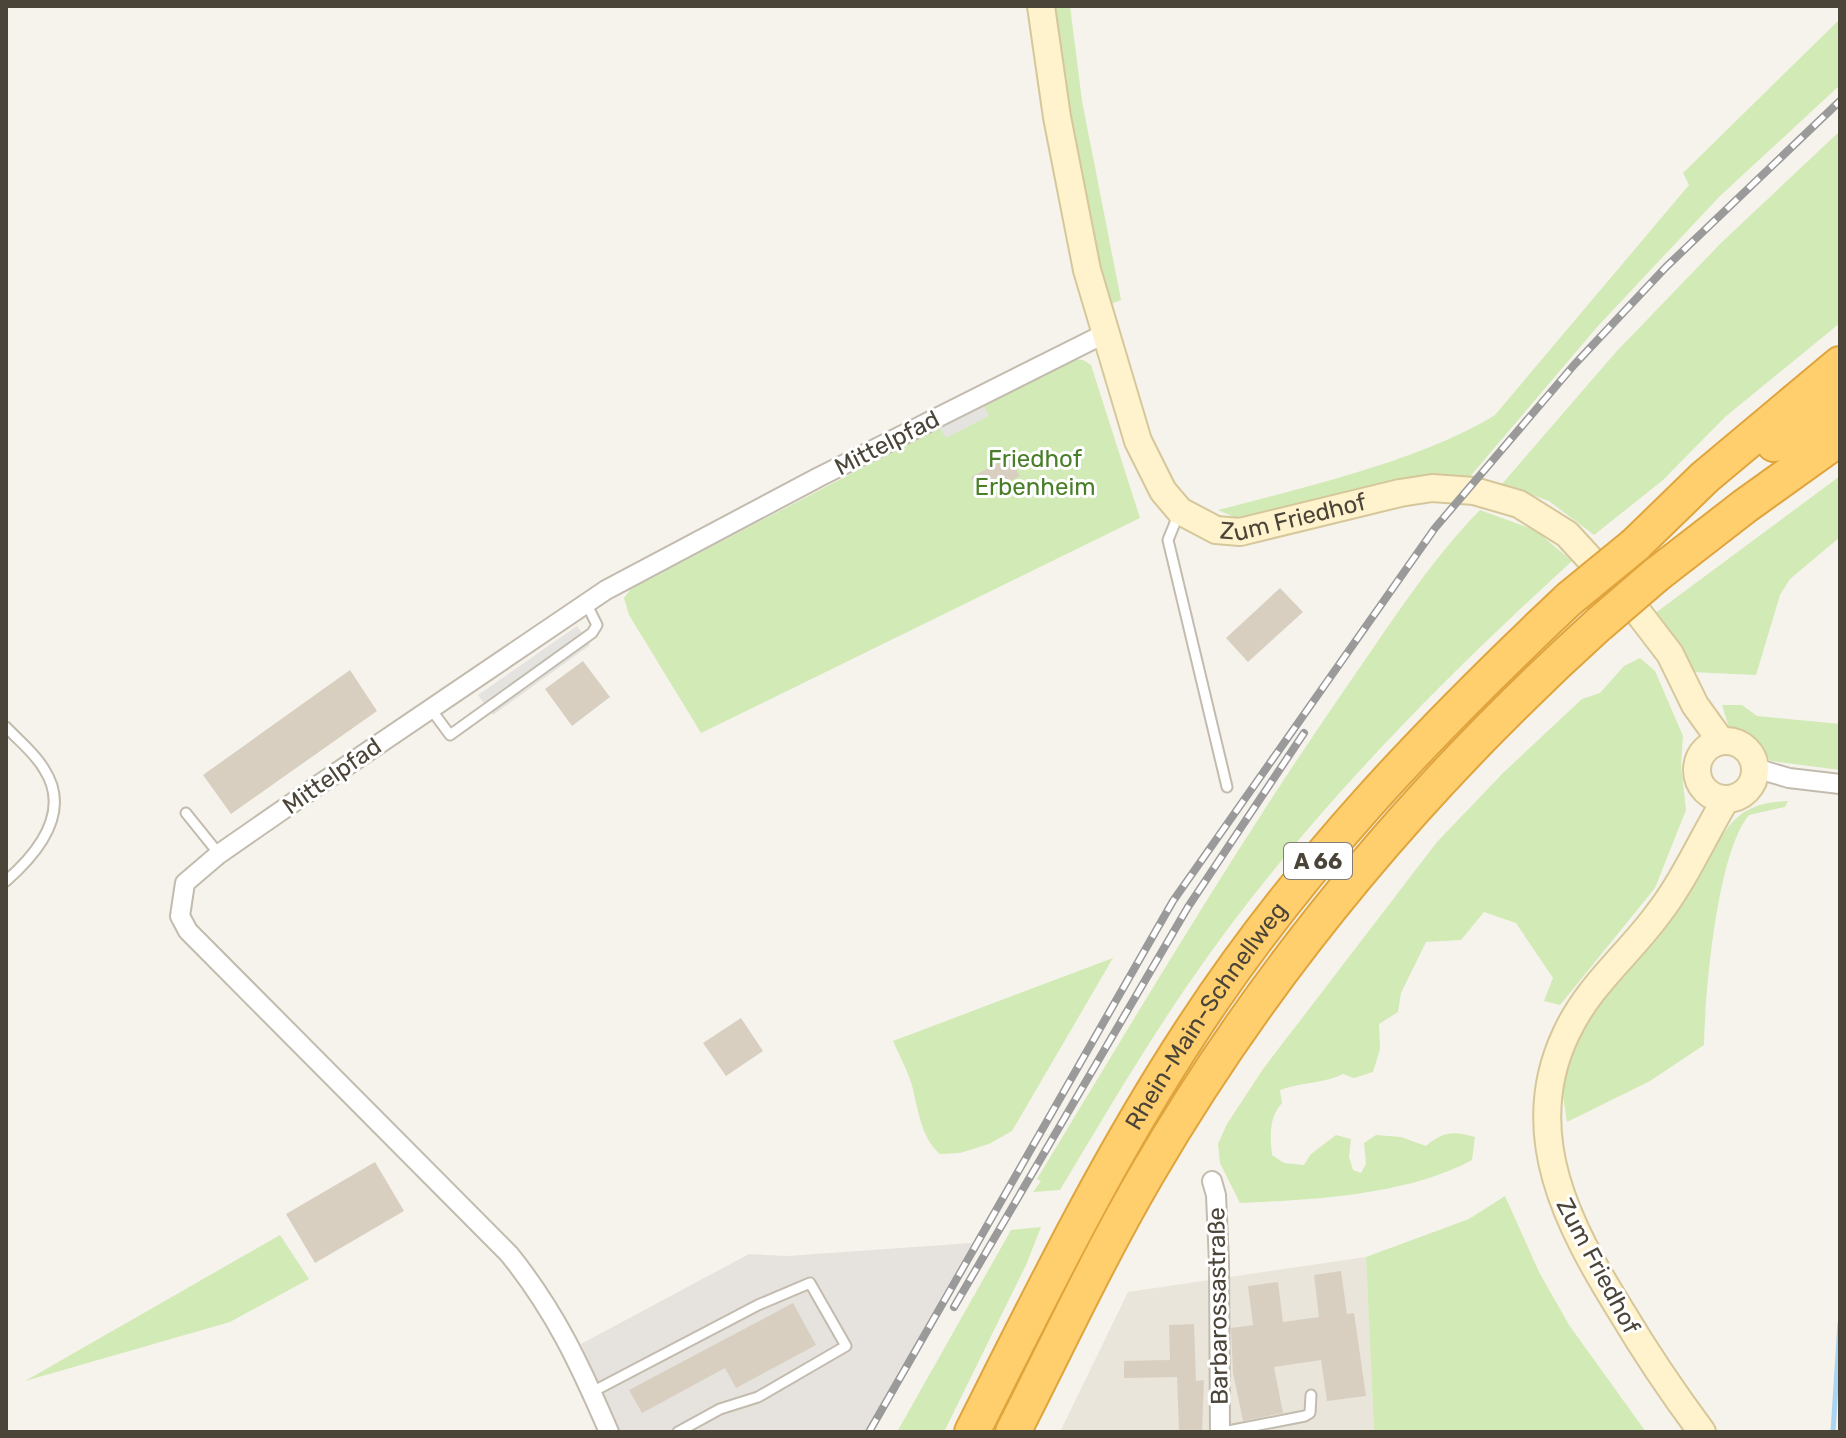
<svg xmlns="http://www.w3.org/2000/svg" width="1846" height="1438" viewBox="0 0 1846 1438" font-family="Rubik,sans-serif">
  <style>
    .residential { fill: #eae5da }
    .industrial { fill: #e6e2dd }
    .green { fill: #d2eab5 }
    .parking { fill: #e5e3e0 }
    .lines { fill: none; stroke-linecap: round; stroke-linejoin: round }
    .stream { stroke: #a9d4f2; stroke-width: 5 }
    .building { fill: #d8cfc1 }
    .lane-casing { stroke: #c2bbae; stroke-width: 13 }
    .street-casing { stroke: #c2bbae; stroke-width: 22 }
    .secondary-casing { stroke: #d6c79b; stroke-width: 30 }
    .highway-casing { stroke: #e0a43c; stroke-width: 38 }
    .lane { stroke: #fff; stroke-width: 9 }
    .street { stroke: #fff; stroke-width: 18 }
    .secondary { stroke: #fff3cd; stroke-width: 26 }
    .highway { stroke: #ffcf6e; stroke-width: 34 }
    .rail-casing { stroke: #9a9a9a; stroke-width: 8 }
    .rail { stroke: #fff; stroke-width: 5; stroke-dasharray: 15; stroke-linecap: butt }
    .highway-bridge-casing { stroke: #e0a43c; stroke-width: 38; stroke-linecap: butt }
    .highway-bridge { stroke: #ffcf6e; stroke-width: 34 }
    .labels { text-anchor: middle; stroke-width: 6; stroke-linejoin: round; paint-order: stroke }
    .shield { fill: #fff; stroke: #817c74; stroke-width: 2 }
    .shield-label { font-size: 22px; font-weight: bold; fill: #4b4439 }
    .street-label { font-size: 24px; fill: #4b4439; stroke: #fff }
    .park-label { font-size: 24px; fill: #4a7f2a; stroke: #fff }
  </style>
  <rect width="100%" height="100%" fill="#f6f3ec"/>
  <!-- residential -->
  <path class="residential" d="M 1366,1257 L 1374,1432 L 1060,1432 L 1128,1292 Z"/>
  <!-- industrial -->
  <path class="industrial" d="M 972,1243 L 865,1432 L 618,1432 L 581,1344 L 749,1254 L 787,1256 Z"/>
  <!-- green -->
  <path class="green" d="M 1054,6 L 1070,6 L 1082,101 L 1121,300 L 1108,305 L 1069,115 Z
    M 1840,19 L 1840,85 L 1719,197 L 1598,326 L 1468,479 L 1259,516 L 1236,518 L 1218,510 C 1302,488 1423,460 1495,415 L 1689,185 L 1683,173 Z
    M 1840,131 L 1840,323 L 1725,417 L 1663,480 L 1594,535 L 1549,501 L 1502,484 L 1616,352 L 1721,243 Z
    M 1070,359 L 1083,360 L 1091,365 L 1140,518 L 701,733 L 629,615 L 624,598 L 631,589 Z
    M 1840,476 L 1840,537 L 1790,579 L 1780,595 L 1756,675 L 1691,672 L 1654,614 Z
    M 1480,510 L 1535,530 L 1572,561 C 1432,689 1297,826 1189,983 C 1143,1050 1102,1120 1060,1190 L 1033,1192 L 1041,1181 L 1037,1179 C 1137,1014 1235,848 1345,689 C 1387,629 1428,563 1480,510 Z
    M 1640,658 L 1655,671 L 1683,736 L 1681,765 L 1686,810 L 1655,888 L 1560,1005 L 1544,1001 L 1553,978 L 1516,923 L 1484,912 L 1461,940 L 1426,942 L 1401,993 L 1398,1012 L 1379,1024 L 1380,1049 L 1373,1072 L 1354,1078 L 1343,1074 C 1323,1084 1301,1082 1280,1090 L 1282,1103 C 1269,1117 1270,1136 1272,1155 L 1284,1163 L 1304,1165 L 1311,1154 L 1336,1135 L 1351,1139 L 1349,1157 L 1353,1170 L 1361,1173 L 1366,1164 L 1364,1143 L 1376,1135 L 1401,1137 L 1426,1146 C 1443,1131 1454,1131 1475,1137 L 1472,1160 C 1408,1195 1312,1200 1240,1203 L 1220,1163 L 1218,1144 L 1227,1124 L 1263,1069 L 1437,842 L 1503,773 L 1582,699 L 1600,693 L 1624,666 Z
    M 1722,705 L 1742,705 L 1757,716 L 1840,724 L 1840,770 L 1771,761 L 1752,740 L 1729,728 Z
    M 1788,801 L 1785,807 L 1749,815 C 1717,853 1705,992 1704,1045 L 1650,1081 L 1567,1122 L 1562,1089 L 1571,1053 L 1590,1015 L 1717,834 L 1724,833 C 1740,809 1759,802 1788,801 Z
    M 1113,958 L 1012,1131 L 989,1144 L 960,1153 L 940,1154 C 922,1139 918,1111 913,1089 C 909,1073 900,1057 893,1041 Z
    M 1505,1196 L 1539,1272 L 1569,1325 L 1646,1432 L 1374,1432 L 1366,1257 L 1469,1219 Z
    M 1041,1227 L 1026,1265 L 944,1432 L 897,1432 L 1011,1230 Z
    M 280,1235 L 309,1279 L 230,1322 L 25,1381 Z"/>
  <!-- parking -->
  <path class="parking" d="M 983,404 L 989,416 L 946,438 L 939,427 Z
    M 577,626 L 590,645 L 493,715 L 478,695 Z"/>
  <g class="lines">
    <!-- stream -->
    <path class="stream" d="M 1833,1432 L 1840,1323"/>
  </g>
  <!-- building -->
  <path class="building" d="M 1010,457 L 1020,476 L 981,496 L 971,477 Z
    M 1280,588 L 1303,612 L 1248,662 L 1226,638 Z
    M 583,661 L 610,697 L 572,726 L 545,689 Z
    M 350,670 L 377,711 L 231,814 L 203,775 Z
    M 741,1018 L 763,1051 L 726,1076 L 703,1043 Z
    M 375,1162 L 404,1211 L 315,1263 L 286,1214 Z
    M 1341,1271 L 1347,1314 L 1354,1313 L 1366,1396 L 1327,1401 L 1321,1360 L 1274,1367 L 1283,1413 L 1243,1421 L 1233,1373 L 1231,1328 L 1253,1325 L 1248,1286 L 1278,1282 L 1283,1322 L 1319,1317 L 1314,1275 Z
    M 793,1303 L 816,1345 L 736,1388 L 725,1368 L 642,1413 L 629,1390 Z
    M 1194,1324 L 1196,1381 L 1204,1380 L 1202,1432 L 1179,1432 L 1177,1377 L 1124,1378 L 1124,1361 L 1170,1360 L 1169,1325 Z"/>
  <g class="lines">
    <!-- lane casing -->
    <g class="lane-casing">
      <path id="lane" d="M 1179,513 L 1168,540 L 1227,787
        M 430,708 L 450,735 L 592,633 L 597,625 L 586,603
        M 6,727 C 18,740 35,753 44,769 C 72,812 38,853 6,881
        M 186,813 L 219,854
        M 592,1392 L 758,1305 L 810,1283 L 846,1346 L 758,1397 L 720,1409 L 678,1432
        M 1223,1432 L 1305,1416 L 1310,1413 L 1311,1395"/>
    </g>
    <!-- street casing -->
    <g class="street-casing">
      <path id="street" d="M 1755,768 L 1789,778 L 1840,784
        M 1212,1181 L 1216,1195 L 1219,1263 L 1220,1432
        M 609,1432 C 580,1365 555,1311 509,1254 L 188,931 L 180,916 L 185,883 L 219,854 L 317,786 L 606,590 L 819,477 L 1106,333"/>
    </g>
    <!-- secondary casing -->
    <g class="secondary-casing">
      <g id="secondary">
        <path id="s1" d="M 1041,6 L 1057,117 L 1087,270 L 1138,441 L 1163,491 L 1180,511 L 1216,530 L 1240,532 L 1400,493 L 1432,488 L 1474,491 L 1519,504 L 1567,534 L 1634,607 L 1670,654 L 1695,705 L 1721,741"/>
        <circle cx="1726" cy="770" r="29"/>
        <path d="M 1702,1432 C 1673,1393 1646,1353 1621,1311 C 1568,1226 1519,1133 1566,1034 C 1588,986 1628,955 1658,914 C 1685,879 1703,837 1726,799"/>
      </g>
    </g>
    <!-- highway casing -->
    <g class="highway-casing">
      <g id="highway">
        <path d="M 1774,444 L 1840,400"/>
        <path d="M 1635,545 L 1705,477 L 1840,364"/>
        <path d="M 1656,575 L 1745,506 L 1840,438"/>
        <path id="s2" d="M 972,1432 C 1041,1295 1108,1158 1192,1030 C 1299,866 1428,732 1569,599"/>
        <path d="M 1013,1432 C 1057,1346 1098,1258 1147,1174 C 1268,966 1421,785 1599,624"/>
      </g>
    </g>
    <!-- lane -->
    <use href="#lane" class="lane"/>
    <!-- street -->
    <use href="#street" class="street"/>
    <!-- secondary -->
    <use href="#secondary" class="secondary"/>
    <!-- highway -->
    <use href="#highway" class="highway"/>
    <!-- rail casing -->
    <g class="rail-casing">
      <path id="rail" d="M 954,1307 L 1188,907 L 1304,733
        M 869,1432 L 1173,901 L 1435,528 L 1574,365 L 1666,267 L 1840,101"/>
    </g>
    <!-- rail -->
    <use href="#rail" class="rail"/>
    <!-- highway-bridge casing -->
    <g class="highway-bridge-casing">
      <path id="highway-bridge" d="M 1569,599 L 1635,545
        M 1599,624 L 1656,575"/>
    </g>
    <!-- highway-bridge -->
    <use href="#highway-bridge" class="highway-bridge"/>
  </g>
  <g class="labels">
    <!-- shield labels -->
    <rect class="shield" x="1284" y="843" width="68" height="36" rx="6"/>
    <g class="shield-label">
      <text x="1318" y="869">A 66</text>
    </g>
    <!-- street labels -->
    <g class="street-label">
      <text transform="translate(887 443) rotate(-27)" y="8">Mittelpfad</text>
      <text dy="8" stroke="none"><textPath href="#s1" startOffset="648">Zum Friedhof</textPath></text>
      <text transform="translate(332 776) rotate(-35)" y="8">Mittelpfad</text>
      <text dy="8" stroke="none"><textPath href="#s2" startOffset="478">Rhein-Main-Schnellweg</textPath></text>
      <text transform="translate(1598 1266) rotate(62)" y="8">Zum Friedhof</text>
      <text transform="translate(1218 1306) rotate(-91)" y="8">Barbarossastraße</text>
    </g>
    <!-- park labels -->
    <g class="park-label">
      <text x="1035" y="467">Friedhof<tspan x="1035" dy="28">Erbenheim</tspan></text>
    </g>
  </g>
  <!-- border -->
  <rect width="1846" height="1438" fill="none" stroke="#4b4439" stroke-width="16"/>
</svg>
